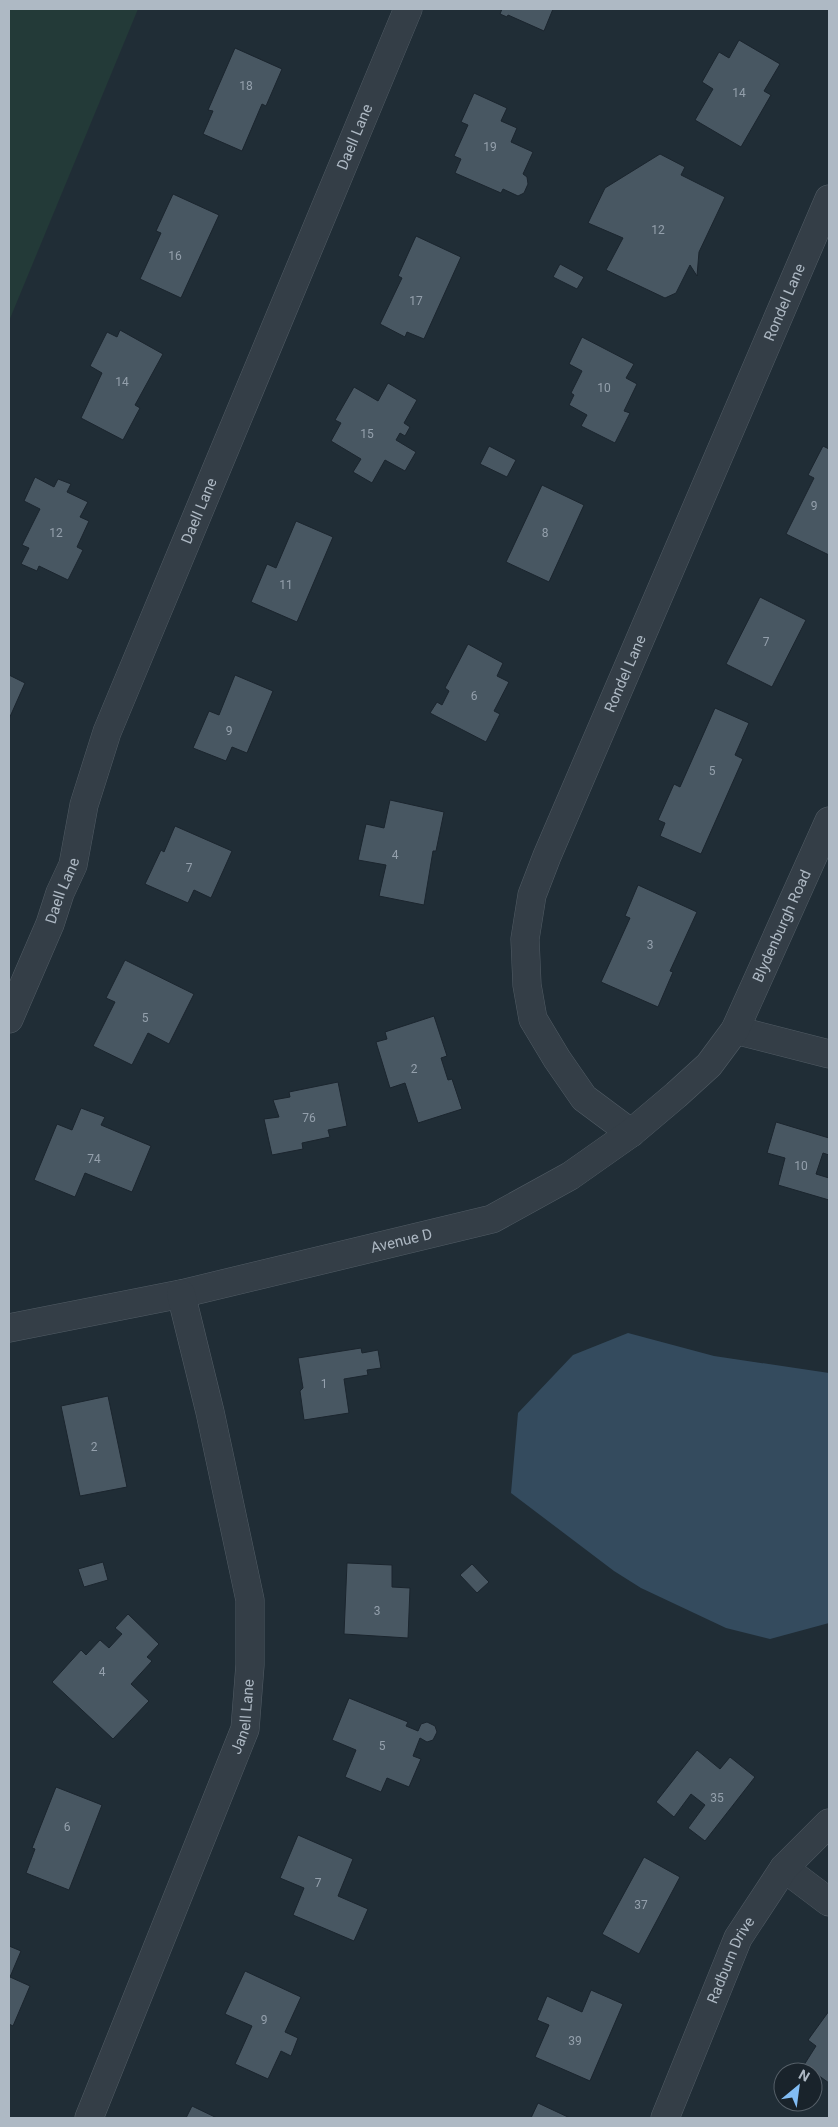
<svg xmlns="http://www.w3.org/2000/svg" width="838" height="2127" viewBox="0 0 838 2127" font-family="Roboto,sans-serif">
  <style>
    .green { fill: #233a38 }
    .water { fill: #344b5e }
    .building { fill: #485762; stroke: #1b252e }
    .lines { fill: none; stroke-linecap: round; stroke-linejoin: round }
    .minor-casing { stroke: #515c65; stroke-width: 29 }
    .minor { stroke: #343e47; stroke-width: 28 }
    .labels { text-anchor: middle; stroke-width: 4; stroke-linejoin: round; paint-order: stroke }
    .number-label { font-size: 12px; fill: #94a0ac }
    .street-label { font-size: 15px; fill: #aeb9c4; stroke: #19232b }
  </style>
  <rect width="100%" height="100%" fill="#202d36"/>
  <!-- green -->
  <path class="green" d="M 9,9 L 138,9 L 9,321 Z"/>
  <!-- water -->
  <path class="water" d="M 628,1333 L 714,1356 L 829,1373 L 829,1623 L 770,1639 L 726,1628 L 641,1588 L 614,1571 L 511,1493 L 518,1413 L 573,1355 Z"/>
  <!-- building -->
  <path class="building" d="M 502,9 L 553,9 L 544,31 L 508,15 L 507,17 L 500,14 Z
    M 739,40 L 780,64 L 764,91 L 771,95 L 741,147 L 695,120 L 713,89 L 702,82 L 719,52 L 729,58 Z
    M 235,48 L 282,69 L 266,106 L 262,104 L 242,151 L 203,134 L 213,111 L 208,110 Z
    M 474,93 L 507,108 L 501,121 L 517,128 L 511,142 L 533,152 L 523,174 L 527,177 L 528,184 L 524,193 L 518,196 L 503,189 L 501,193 L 455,173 L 461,159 L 454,156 L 468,125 L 461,122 Z
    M 660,154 L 685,167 L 681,175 L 725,197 L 699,252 L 697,276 L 690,265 L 676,293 L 665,298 L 606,270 L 623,238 L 588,223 L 605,188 Z
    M 173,194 L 219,215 L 181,298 L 140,279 L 161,233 L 156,231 Z
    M 416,236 L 461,257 L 424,339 L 407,332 L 405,337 L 380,324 L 402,278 L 398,276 Z
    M 560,264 L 584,277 L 577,289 L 553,277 Z
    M 120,330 L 163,354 L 135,405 L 140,408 L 123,440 L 81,418 L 102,373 L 90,366 L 107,332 L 117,337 Z
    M 582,337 L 634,364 L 626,378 L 637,384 L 624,411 L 630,413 L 615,443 L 581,426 L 587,415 L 569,405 L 574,395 L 571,393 L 582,371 L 569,364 Z
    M 388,383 L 417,400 L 404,423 L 410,427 L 405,436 L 400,433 L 396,440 L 416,452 L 405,471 L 385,460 L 372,483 L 353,472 L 361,459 L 331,441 L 341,423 L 335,420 L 354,387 L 378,401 Z
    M 489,446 L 516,460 L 507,477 L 480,464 Z
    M 823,446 L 829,449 L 829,555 L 786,534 L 814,478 L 808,475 Z
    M 35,477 L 54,487 L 58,479 L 71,484 L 67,492 L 88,502 L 80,517 L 89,521 L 77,547 L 83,550 L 68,580 L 39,566 L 37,571 L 21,564 L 29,548 L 22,545 L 40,509 L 24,501 Z
    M 542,485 L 584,505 L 549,582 L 506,562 Z
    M 296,521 L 333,537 L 297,622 L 251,602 L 267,564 L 276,568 Z
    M 760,597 L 806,620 L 772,687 L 726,664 Z
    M 468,644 L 503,663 L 497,676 L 509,682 L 494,711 L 500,714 L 486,742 L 430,713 L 437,702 L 442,705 L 449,691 L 445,688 Z
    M 9,675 L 25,683 L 9,719 Z
    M 235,675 L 273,691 L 247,753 L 232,747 L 226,761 L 193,748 L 209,711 L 219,715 Z
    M 715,708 L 749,723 L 735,755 L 743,759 L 701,854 L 660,836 L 665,823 L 658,820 L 674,784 L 680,787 Z
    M 390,800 L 444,812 L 436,851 L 433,851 L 424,905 L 379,896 L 386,865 L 358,860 L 366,824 L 384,828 Z
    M 175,826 L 232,851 L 211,898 L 194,890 L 188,903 L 145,884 L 161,850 L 164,852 Z
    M 638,885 L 697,912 L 670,971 L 673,972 L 658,1007 L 601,982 L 630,918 L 625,916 Z
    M 125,960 L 194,994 L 169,1044 L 148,1033 L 132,1065 L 93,1046 L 115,1002 L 106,998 Z
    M 434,1016 L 447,1056 L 441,1058 L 448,1080 L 452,1079 L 462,1109 L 418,1123 L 405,1083 L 390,1088 L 376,1042 L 387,1039 L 385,1032 Z
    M 338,1082 L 347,1126 L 328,1130 L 330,1137 L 302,1143 L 303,1149 L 272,1155 L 264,1119 L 279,1117 L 273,1100 L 290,1097 L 289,1092 Z
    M 81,1108 L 105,1117 L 101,1125 L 151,1146 L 132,1192 L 85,1173 L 75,1197 L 34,1180 L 57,1124 L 72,1130 Z
    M 776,1122 L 829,1138 L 829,1155 L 823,1153 L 816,1174 L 829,1178 L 829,1200 L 778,1185 L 785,1158 L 767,1153 Z
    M 361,1348 L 362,1353 L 378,1350 L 381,1368 L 367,1370 L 368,1375 L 344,1379 L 349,1413 L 304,1420 L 300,1391 L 303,1388 L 298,1358 Z
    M 108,1396 L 127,1487 L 80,1496 L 61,1406 Z
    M 103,1562 L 108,1580 L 84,1587 L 78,1569 Z
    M 347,1563 L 392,1565 L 392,1587 L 410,1588 L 408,1638 L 344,1634 Z
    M 472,1564 L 489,1582 L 477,1593 L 460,1575 Z
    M 128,1614 L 159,1644 L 147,1657 L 152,1661 L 131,1684 L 149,1701 L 113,1739 L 52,1682 L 81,1650 L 86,1655 L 100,1640 L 109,1648 L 122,1634 L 115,1628 Z
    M 349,1698 L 408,1722 L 406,1726 L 418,1731 L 421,1724 L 427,1722 L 435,1726 L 437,1732 L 433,1740 L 427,1742 L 420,1738 L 413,1756 L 421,1759 L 409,1787 L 387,1778 L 381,1792 L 345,1777 L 356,1750 L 332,1740 Z
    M 697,1750 L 720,1769 L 730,1757 L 755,1777 L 705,1841 L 688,1828 L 705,1805 L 691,1794 L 674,1817 L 656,1802 Z
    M 56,1787 L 102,1805 L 69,1890 L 26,1873 L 35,1849 L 32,1848 Z
    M 298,1835 L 353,1859 L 338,1896 L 368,1909 L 354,1941 L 293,1915 L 304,1888 L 280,1878 Z
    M 644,1857 L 680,1877 L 639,1954 L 602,1934 Z
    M 9,1946 L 21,1951 L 10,1977 L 30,1986 L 13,2026 L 9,2024 Z
    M 245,1971 L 301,1997 L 285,2032 L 298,2038 L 291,2056 L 281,2051 L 268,2079 L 235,2064 L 252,2026 L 225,2014 Z
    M 591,1990 L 623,2004 L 590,2081 L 535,2057 L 549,2025 L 537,2020 L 547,1996 L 582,2012 Z
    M 829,2011 L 829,2083 L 804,2065 L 816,2046 L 808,2040 Z
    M 538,2103 L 570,2118 L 531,2118 Z
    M 192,2106 L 217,2118 L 186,2118 Z"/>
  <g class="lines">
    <!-- minor casing -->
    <g class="minor-casing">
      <g id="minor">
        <path id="s1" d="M 9,1019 L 50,924 L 60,893 L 73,865 L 84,805 L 107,732 L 408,9"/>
        <path d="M 735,1030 L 829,1054"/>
        <path id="s2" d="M 631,1133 L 584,1098 L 557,1059 L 533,1019 L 527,985 L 525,939 L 532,895 L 547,856 L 829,199"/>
        <path id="s3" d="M 9,1328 L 181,1294 L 492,1219 L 570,1176 L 631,1133 L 676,1095 L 709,1065 L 735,1030 L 829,821"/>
        <path d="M 784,1868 L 829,1902"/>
        <path id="s4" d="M 89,2118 L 245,1729 L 250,1665 L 250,1600 L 210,1412 L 181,1294"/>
        <path id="s5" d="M 665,2118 L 738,1938 L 784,1868 L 829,1823"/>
      </g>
    </g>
    <!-- minor -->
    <use href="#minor" class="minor"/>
  </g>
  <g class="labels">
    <!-- number labels -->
    <g class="number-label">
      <text x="246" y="90">18</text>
      <text x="739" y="97">14</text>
      <text x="490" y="151">19</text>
      <text x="658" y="234">12</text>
      <text x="175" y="260">16</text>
      <text x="416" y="305">17</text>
      <text x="122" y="386">14</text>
      <text x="604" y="392">10</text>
      <text x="367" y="438">15</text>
      <text x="814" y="510">9</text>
      <text x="56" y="537">12</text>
      <text x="545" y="537">8</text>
      <text x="286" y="589">11</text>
      <text x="766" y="646">7</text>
      <text x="474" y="700">6</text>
      <text x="229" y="735">9</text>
      <text x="712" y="775">5</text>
      <text x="395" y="859">4</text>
      <text x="189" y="872">7</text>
      <text x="650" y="949">3</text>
      <text x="145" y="1022">5</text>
      <text x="414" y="1073">2</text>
      <text x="309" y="1122">76</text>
      <text x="94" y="1163">74</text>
      <text x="801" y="1170">10</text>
      <text x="324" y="1388">1</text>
      <text x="94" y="1451">2</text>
      <text x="377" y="1615">3</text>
      <text x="102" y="1676">4</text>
      <text x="382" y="1750">5</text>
      <text x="717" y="1802">35</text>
      <text x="67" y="1831">6</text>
      <text x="318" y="1887">7</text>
      <text x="641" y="1909">37</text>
      <text x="264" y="2024">9</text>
      <text x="575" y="2045">39</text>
    </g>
    <!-- street labels -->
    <g class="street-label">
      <text dy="5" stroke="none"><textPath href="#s1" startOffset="949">Daell Lane</textPath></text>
      <text dy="5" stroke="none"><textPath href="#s2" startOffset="922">Rondel Lane</textPath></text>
      <text dy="5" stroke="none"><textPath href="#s1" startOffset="544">Daell Lane</textPath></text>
      <text dy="5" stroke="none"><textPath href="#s2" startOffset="518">Rondel Lane</textPath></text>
      <text dy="5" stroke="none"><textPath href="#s1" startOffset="139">Daell Lane</textPath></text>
      <text dy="5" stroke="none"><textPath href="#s3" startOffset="920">Blydenburgh Road</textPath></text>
      <text dy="5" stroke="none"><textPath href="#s3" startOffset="402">Avenue D</textPath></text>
      <text dy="5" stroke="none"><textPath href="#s4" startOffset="431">Janell Lane</textPath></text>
      <text dy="5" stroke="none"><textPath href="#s5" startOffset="171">Radburn Drive</textPath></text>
    </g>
  </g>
  <!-- border -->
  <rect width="838" height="2127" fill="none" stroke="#aeb9c4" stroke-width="20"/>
  <!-- north arrow -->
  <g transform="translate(798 2087) rotate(29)"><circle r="24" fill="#19232b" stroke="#555f68"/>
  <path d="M0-4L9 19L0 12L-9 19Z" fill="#82bdf5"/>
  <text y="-8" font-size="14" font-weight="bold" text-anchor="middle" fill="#aeb9c4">N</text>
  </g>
</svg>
